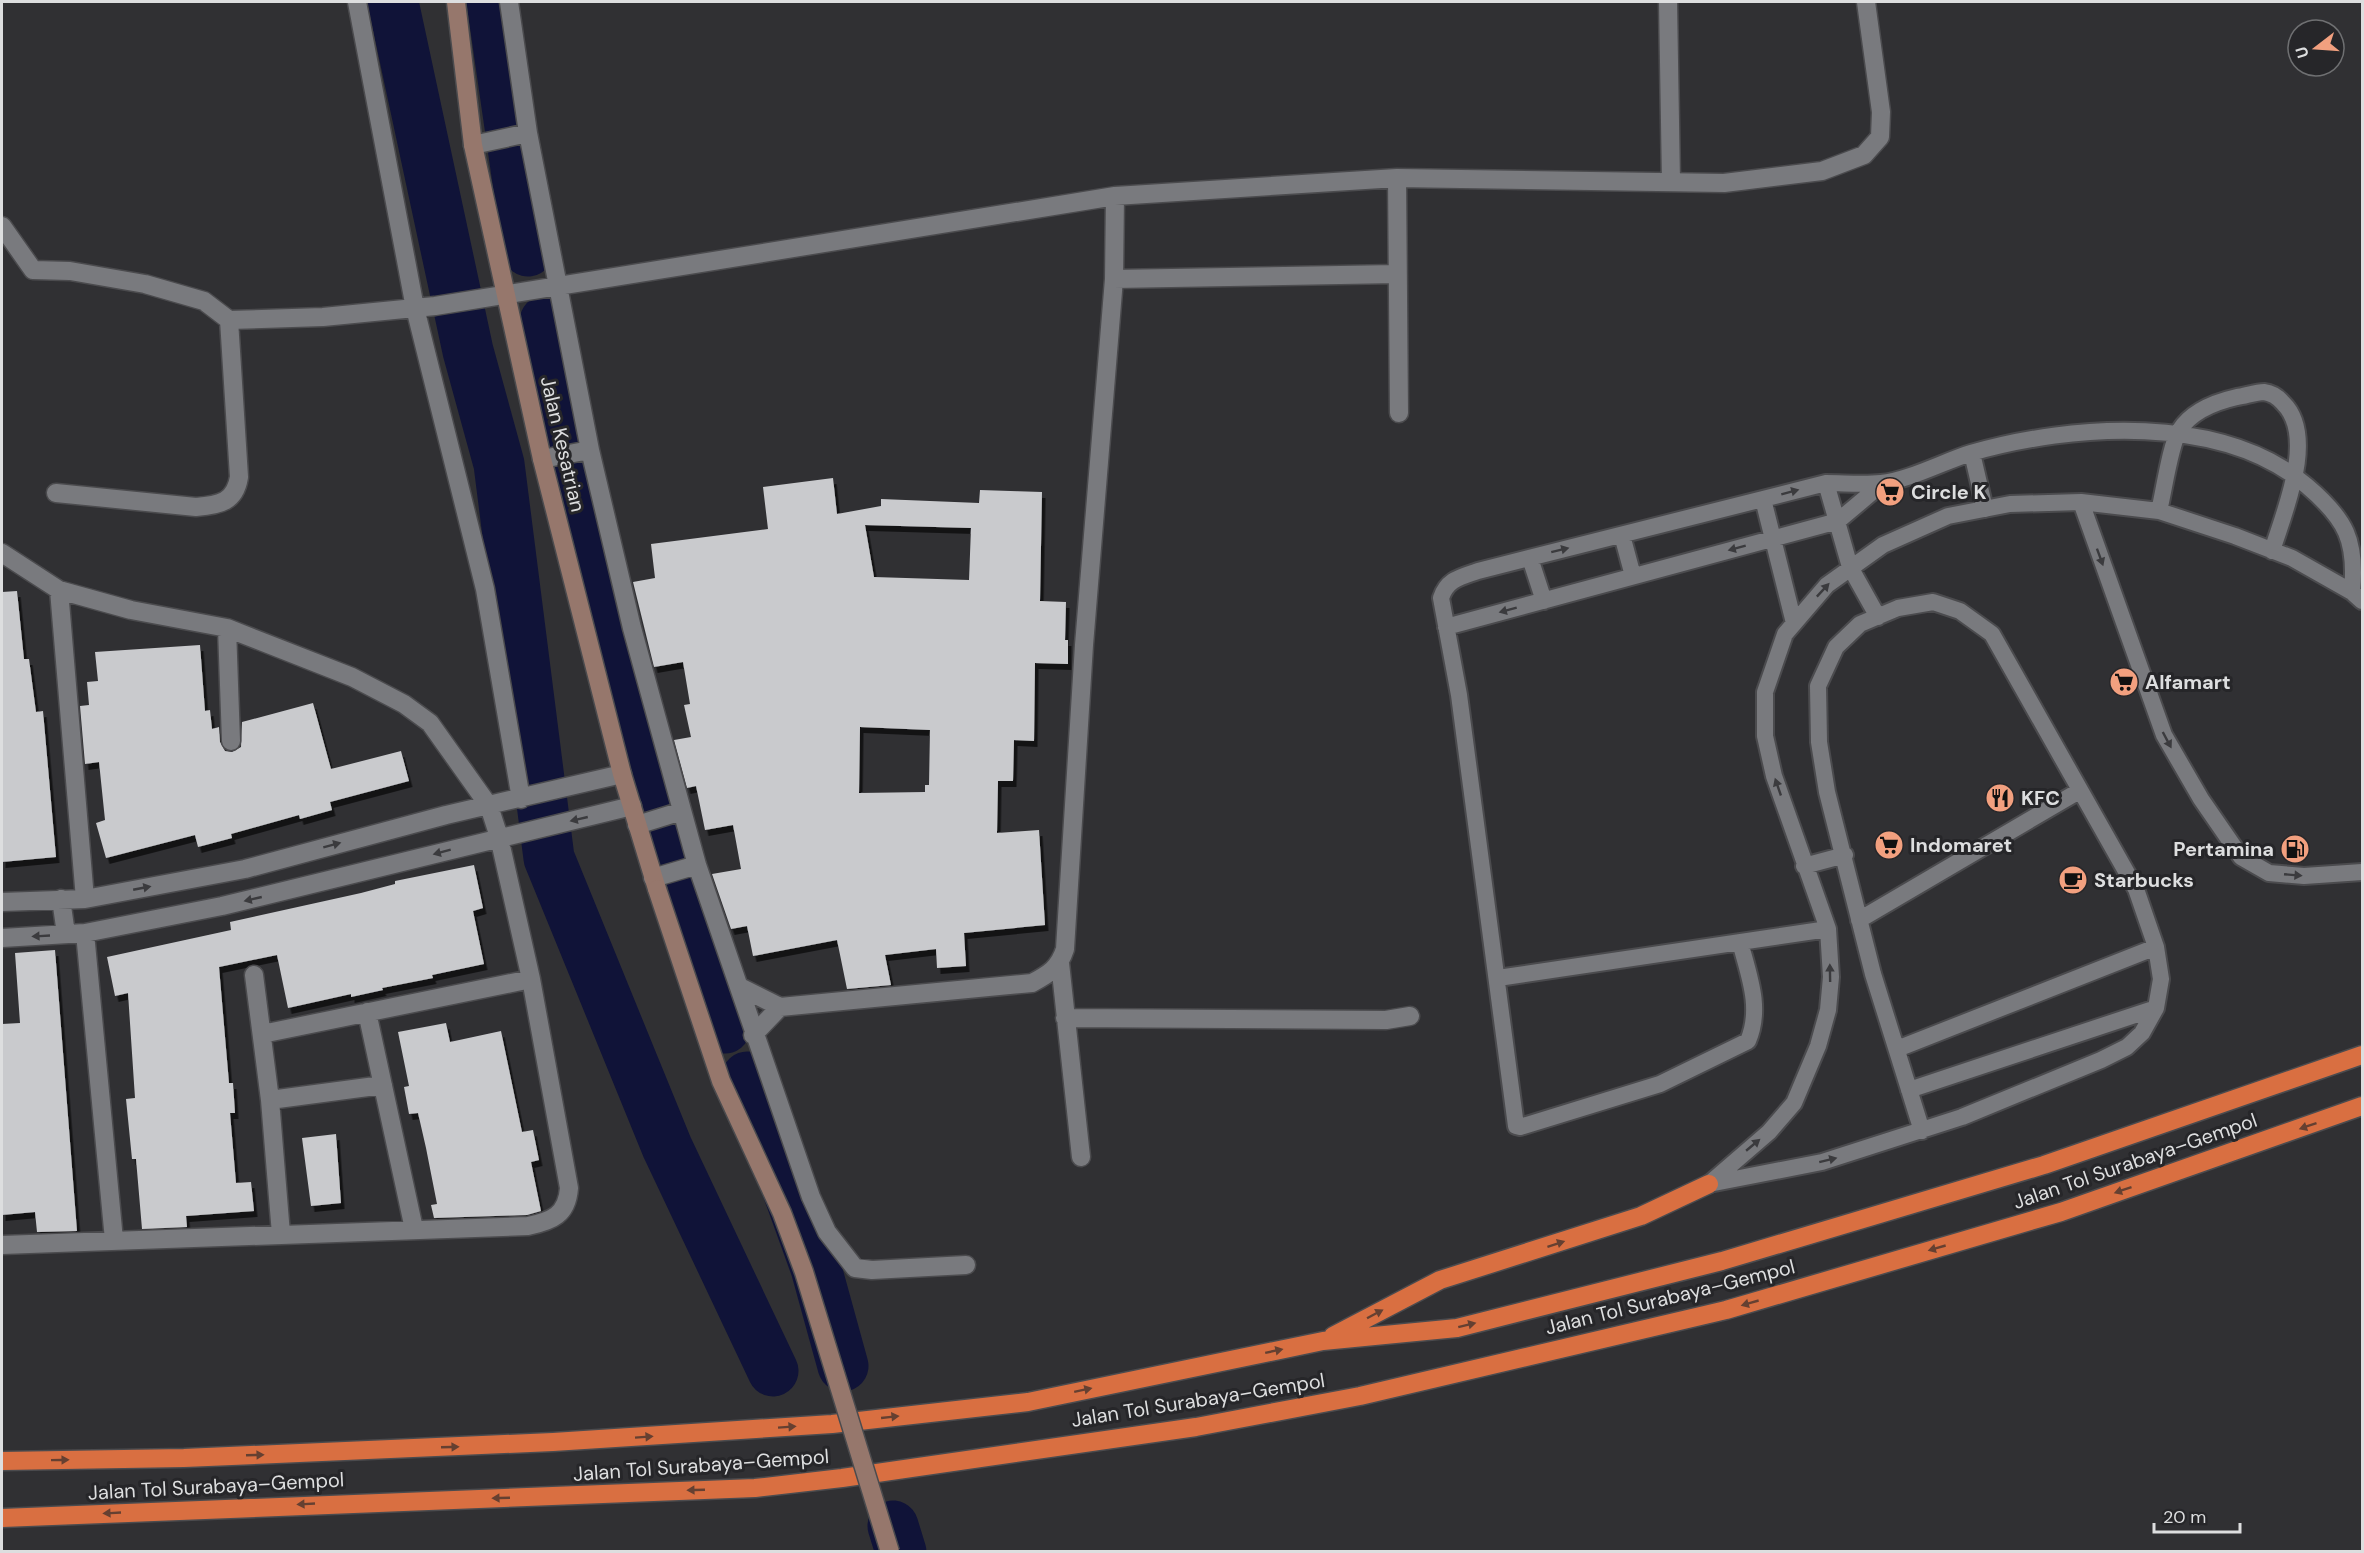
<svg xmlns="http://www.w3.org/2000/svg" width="2364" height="1553" viewBox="0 0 2364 1553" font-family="'DM Sans',sans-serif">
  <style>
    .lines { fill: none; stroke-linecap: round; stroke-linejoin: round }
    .river { stroke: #101338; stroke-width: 51 }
    .building { fill: #c9cacd; fill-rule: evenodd; filter: url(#shadow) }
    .lane-casing { stroke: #4b4b4e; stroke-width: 20 }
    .street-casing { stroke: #4b4b4e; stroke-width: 21 }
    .secondary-casing { stroke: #4b4b4e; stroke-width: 21 }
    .highway-casing { stroke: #4b4b4e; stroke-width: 21 }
    .lane { stroke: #797a7e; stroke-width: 16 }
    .street { stroke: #797a7e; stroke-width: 18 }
    .secondary { stroke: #96776c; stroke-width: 18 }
    .highway { stroke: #d96f41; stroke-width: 18 }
    .secondary-bridge-casing { stroke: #4b4b4e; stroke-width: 21; stroke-linecap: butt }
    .secondary-bridge { stroke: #96776c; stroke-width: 18 }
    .oneway { fill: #3b3b3e }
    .oneway2 { fill: #654031 }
    .labels { text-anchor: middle; stroke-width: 6; stroke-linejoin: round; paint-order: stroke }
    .street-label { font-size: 20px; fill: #dddedf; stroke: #262629 }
    .poi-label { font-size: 20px; font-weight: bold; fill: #dddedf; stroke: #262629; text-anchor: start }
  </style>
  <defs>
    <filter id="shadow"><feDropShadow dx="3.5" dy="6" stdDeviation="0" flood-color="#0009"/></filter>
  </defs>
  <rect width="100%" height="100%" fill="#303033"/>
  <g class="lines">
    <!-- river -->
    <path class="river" d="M 393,2 L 468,351 L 499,464 L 549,858 L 667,1147 L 773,1371
      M 492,2 L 528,251
      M 545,321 L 576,474 L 650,783 L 725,1028
      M 747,1077 L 816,1268 L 843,1366
      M 893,1526 L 901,1552"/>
  </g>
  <!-- building -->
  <path class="building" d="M 833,478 L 837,514 L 881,506 L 881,499 L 979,503 L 980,490 L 1042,492 L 1040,601 L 1066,602 L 1065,640 L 1068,640 L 1068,664 L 1035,663 L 1034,741 L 1014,740 L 1013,781 L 998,781 L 997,833 L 1039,830 L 1045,925 L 964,933 L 966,966 L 937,968 L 936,949 L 885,955 L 891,985 L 847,989 L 837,940 L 753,956 L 747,926 L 731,929 L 712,874 L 741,869 L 733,825 L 705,830 L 696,786 L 687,788 L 674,740 L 691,737 L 684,705 L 690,704 L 683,662 L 654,667 L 633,582 L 655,578 L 651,544 L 768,529 L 763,487 ZM 865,525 L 971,528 L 969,580 L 874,577 ZM 860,727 L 930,730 L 929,785 L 925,785 L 925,792 L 859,793 Z
    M 17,591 L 24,659 L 29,659 L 36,712 L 43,711 L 56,857 L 2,862 L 2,592 Z
    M 200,645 L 205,711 L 210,710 L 212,729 L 219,727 L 220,742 L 225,751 L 232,752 L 241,747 L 242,722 L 313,703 L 331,769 L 401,751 L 409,781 L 330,802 L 332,810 L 300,819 L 299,815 L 231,834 L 232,838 L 198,847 L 195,835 L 106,858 L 96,823 L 105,820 L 99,762 L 85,764 L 80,706 L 89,705 L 87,682 L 98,681 L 95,652 Z
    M 474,865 L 483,908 L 473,911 L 484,964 L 432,975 L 433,978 L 382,988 L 383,990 L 351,997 L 351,994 L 288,1008 L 277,955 L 219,967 L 229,1083 L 233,1083 L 235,1113 L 230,1113 L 236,1183 L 251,1182 L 254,1211 L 186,1216 L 187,1227 L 142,1229 L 136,1159 L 132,1159 L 126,1099 L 135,1098 L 128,993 L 115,996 L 107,957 L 231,930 L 230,922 L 361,893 L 395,884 L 395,881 Z
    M 55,950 L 77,1231 L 37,1232 L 35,1212 L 2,1215 L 2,1024 L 20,1023 L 15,953 Z
    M 446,1023 L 450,1042 L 501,1031 L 522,1132 L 533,1130 L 539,1160 L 531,1162 L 541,1211 L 527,1215 L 434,1218 L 431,1205 L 437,1204 L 426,1148 L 418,1113 L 409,1114 L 404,1087 L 409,1086 L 398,1032 Z
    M 336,1134 L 341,1203 L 311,1206 L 302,1138 Z"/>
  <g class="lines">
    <!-- lane casing -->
    <g class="lane-casing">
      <path id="lane" d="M 1972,453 L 1985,509
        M 1826,483 L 1850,567 L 1878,617
        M 1763,499 L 1794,623
        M 2081,502 L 2164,735 L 2201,799 L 2241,857 L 2269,873 L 2304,876 L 2362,872
        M 2159,511 C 2164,491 2170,446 2179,431 C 2191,411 2215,402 2237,397 C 2245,396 2256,392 2264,392 C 2272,393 2278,397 2283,403 C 2317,436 2284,512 2272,551
        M 1622,535 L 1633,576
        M 1530,558 L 1544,601
        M 1446,627 L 1838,521 L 1883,483
        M 1804,866 L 1845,855
        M 1859,920 L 2079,791
        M 1740,942 C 1749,976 1762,1008 1748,1041 L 1660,1084 L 1520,1127 L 1516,1126 L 1459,695 L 1441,598 C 1447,579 1461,577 1478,571 L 1826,483 C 1844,483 1863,485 1881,483 C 1907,481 1945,461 1971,453 C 2072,424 2222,413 2307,486 C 2346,519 2357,541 2352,592
        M 1498,978 L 1828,929
        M 1897,1049 L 2156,947
        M 1909,1090 L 2156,1008
        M 1710,1183 L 1769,1132 L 1794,1103 L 1818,1046 L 1828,1010 L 1831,977 L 1828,929 L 1774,776 L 1765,736 L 1765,692 L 1785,634 L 1827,585 L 1883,545 L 1948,516 L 2010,504 L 2081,502 L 2159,511 L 2235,536 L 2292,558 L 2352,592 L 2362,601
        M 1709,1184 L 1822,1162 L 1962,1117 L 2101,1060 L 2127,1047 L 2142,1033 L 2156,1008 L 2161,979 L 2156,947 L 2136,889 L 1992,634 L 1960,611 L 1933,602 L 1898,608 L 1860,624 L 1836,647 L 1818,686 L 1819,742 L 1827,792 L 1873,974 L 1922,1131"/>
    </g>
    <!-- street casing -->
    <g class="street-casing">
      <path id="street" d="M 357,2 L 415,308 L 485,589 L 521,799
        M 509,2 L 528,133 L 558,286 L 590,450 L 632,628 L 697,865 L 811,1197 L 827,1232 L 855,1268 L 872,1270 L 966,1265
        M 1668,2 L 1671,182
        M 473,145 L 528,133
        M 1397,178 L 1399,413
        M 2,226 L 33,270 L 70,271 L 145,284 L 204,301 L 229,320 L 323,317 L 435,306 L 1115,196 L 1397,178 L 1724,183 L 1822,171 L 1864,155 L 1880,137 L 1881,112 L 1866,2
        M 1114,279 L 1396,274
        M 542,459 L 590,450
        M 56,493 L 196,507 C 220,505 235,502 239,477 L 229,320
        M 2,553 L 59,590 L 131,610 L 227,628 L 352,677 L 404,704 L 430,723 L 489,806 L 499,837 L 531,979 L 569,1188 C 567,1215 552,1221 528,1226 L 2,1245
        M 59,590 L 85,899
        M 227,628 L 231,741
        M 637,825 L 682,811
        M 653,878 L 697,865
        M 61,899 L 66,934
        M 2,902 L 85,899 L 245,869 L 446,815 L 622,774
        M 85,933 L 114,1240
        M 2,938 L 85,933 L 222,906 L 632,806
        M 1060,963 L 1081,1157
        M 254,975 L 270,1100 L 281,1234
        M 740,987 L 780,1007 L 753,1035
        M 780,1007 L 1032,983 C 1049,974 1059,968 1065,949 L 1084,645 L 1114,279 L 1115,196
        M 367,1012 L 414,1229
        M 1065,1018 L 1386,1020 L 1410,1016
        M 262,1034 L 531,979
        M 270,1100 L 383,1085"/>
    </g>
    <!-- secondary casing -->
    <g class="secondary-casing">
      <path id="secondary" d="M 456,2 L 473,145 L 542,459 L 622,774 L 657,889"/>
    </g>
    <!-- highway casing -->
    <g class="highway-casing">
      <path id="highway" d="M 1333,1336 L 1440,1280 L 1641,1216 L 1709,1184
        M 2,1461 L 184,1458 L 553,1442 L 832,1424 L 1028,1402 L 1323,1341 L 1457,1328 L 1722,1261 L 2044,1165 L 2362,1055
        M 2,1518 L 755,1488 L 842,1478 L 1196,1427 L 1360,1396 L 1726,1310 L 2061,1212 L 2362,1106"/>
    </g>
    <!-- lane -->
    <use href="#lane" class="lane"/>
    <!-- street -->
    <use href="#street" class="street"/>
    <!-- secondary -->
    <use href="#secondary" class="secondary"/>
    <!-- highway -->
    <use href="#highway" class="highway"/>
    <!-- secondary-bridge casing -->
    <g class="secondary-bridge-casing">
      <path id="secondary-bridge" d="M 657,889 L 721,1081 L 782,1213 L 804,1272 L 890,1552"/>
    </g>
    <!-- secondary-bridge -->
    <use href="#secondary-bridge" class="secondary-bridge"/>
  </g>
  <!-- one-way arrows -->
  <defs><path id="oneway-solid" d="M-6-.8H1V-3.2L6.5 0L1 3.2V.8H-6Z" transform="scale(1.5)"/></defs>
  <g class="oneway">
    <use href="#oneway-solid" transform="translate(1790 492) rotate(-15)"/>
    <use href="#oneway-solid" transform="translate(1737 548) rotate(165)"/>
    <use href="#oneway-solid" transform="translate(1560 550) rotate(-14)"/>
    <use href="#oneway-solid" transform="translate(2100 557) rotate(70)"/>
    <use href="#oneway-solid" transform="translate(1823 590) rotate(-47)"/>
    <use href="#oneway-solid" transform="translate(1508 610) rotate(165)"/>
    <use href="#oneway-solid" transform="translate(2167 740) rotate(62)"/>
    <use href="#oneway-solid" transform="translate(1778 787) rotate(-109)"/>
    <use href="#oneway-solid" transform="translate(579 819) rotate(167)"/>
    <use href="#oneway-solid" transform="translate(332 845) rotate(-15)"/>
    <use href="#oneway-solid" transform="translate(442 852) rotate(165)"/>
    <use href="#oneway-solid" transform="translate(2293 875) rotate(5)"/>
    <use href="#oneway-solid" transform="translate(142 888) rotate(-11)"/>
    <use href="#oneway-solid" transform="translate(253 899) rotate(167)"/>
    <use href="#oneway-solid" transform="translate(41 936) rotate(177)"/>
    <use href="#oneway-solid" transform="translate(1830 973) rotate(-91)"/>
    <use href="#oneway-solid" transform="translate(1753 1145) rotate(-40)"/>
    <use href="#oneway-solid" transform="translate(1828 1160) rotate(-14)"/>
  </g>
  <g class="oneway2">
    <use href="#oneway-solid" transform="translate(2308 1126) rotate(161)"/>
    <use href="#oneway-solid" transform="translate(2123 1190) rotate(161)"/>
    <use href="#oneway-solid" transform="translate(1556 1244) rotate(-18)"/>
    <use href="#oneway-solid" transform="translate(1937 1248) rotate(164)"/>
    <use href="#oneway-solid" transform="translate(1750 1303) rotate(164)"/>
    <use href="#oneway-solid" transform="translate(1375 1314) rotate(-28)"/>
    <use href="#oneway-solid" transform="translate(1467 1325) rotate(-14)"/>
    <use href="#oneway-solid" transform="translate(1274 1351) rotate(-12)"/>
    <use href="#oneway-solid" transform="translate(1083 1390) rotate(-12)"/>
    <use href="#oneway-solid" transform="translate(890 1417) rotate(-6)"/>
    <use href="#oneway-solid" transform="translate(787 1427) rotate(-4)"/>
    <use href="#oneway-solid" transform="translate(644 1437) rotate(-4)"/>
    <use href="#oneway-solid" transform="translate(450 1447) rotate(-2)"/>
    <use href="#oneway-solid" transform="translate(255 1455) rotate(-2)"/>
    <use href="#oneway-solid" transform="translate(60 1460) rotate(-1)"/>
    <use href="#oneway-solid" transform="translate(696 1490) rotate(178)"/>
    <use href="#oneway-solid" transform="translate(501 1498) rotate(178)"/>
    <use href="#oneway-solid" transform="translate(306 1504) rotate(177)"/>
    <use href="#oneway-solid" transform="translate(112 1513) rotate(177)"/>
  </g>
  <!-- icons -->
  <defs>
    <g id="supermarket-disc" transform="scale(1.5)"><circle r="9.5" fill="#f2a07f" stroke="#262629"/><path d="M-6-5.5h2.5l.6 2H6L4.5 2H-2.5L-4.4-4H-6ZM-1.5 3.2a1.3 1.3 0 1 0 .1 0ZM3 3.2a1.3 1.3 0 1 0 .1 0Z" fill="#111"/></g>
    <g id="restaurant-disc" transform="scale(1.5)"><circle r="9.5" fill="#f2a07f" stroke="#262629"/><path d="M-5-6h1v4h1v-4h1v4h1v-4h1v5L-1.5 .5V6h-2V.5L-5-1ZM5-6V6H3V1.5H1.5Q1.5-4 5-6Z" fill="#111"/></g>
    <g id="fuel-disc" transform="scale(1.5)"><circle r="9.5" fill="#f2a07f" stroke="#262629"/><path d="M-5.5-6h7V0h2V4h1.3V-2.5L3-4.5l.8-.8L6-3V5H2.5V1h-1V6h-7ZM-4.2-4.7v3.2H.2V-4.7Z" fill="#111"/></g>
    <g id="cafe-disc" transform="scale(1.5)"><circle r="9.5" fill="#f2a07f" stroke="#262629"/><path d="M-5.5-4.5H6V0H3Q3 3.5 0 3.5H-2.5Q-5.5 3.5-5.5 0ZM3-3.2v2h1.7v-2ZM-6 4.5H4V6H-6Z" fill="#111"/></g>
  </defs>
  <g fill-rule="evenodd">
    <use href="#supermarket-disc" x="1890" y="492"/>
    <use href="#supermarket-disc" x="2124" y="682"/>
    <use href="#restaurant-disc" x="2000" y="798"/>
    <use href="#supermarket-disc" x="1889" y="845"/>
    <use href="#fuel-disc" x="2295" y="849"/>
    <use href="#cafe-disc" x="2073" y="880"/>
  </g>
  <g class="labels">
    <!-- street labels -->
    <g class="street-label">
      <text transform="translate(563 444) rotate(77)" y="7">Jalan Kesatrian</text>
      <text transform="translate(2135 1161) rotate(-19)" y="7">Jalan Tol Surabaya–Gempol</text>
      <text transform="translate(1670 1297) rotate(-14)" y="7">Jalan Tol Surabaya–Gempol</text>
      <text transform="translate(1198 1400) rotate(-9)" y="7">Jalan Tol Surabaya–Gempol</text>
      <text transform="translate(701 1465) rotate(-4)" y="7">Jalan Tol Surabaya–Gempol</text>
      <text transform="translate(216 1486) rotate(-3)" y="7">Jalan Tol Surabaya–Gempol</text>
    </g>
    <!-- poi labels -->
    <g class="poi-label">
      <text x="1911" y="499">Circle K</text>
      <text x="2145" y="689">Alfamart</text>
      <text x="2021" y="805">KFC</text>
      <text x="1910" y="852">Indomaret</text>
      <text x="2274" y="856" text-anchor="end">Pertamina</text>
      <text x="2094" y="887">Starbucks</text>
    </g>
  </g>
  <!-- border -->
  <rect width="2364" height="1553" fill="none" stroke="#dddedf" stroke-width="6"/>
  <!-- north arrow -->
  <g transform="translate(2316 48) rotate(253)"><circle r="28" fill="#262629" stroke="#6f7072" stroke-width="1.5"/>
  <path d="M0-4.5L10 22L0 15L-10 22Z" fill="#f2a07f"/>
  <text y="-9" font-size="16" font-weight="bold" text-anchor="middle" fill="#dddedf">U</text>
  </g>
  <!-- scale -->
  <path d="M2154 1523v9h86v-9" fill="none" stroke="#dddedf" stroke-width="3"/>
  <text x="2163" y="1523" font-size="18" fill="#dddedf" stroke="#262629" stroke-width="4.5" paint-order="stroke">20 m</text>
</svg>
